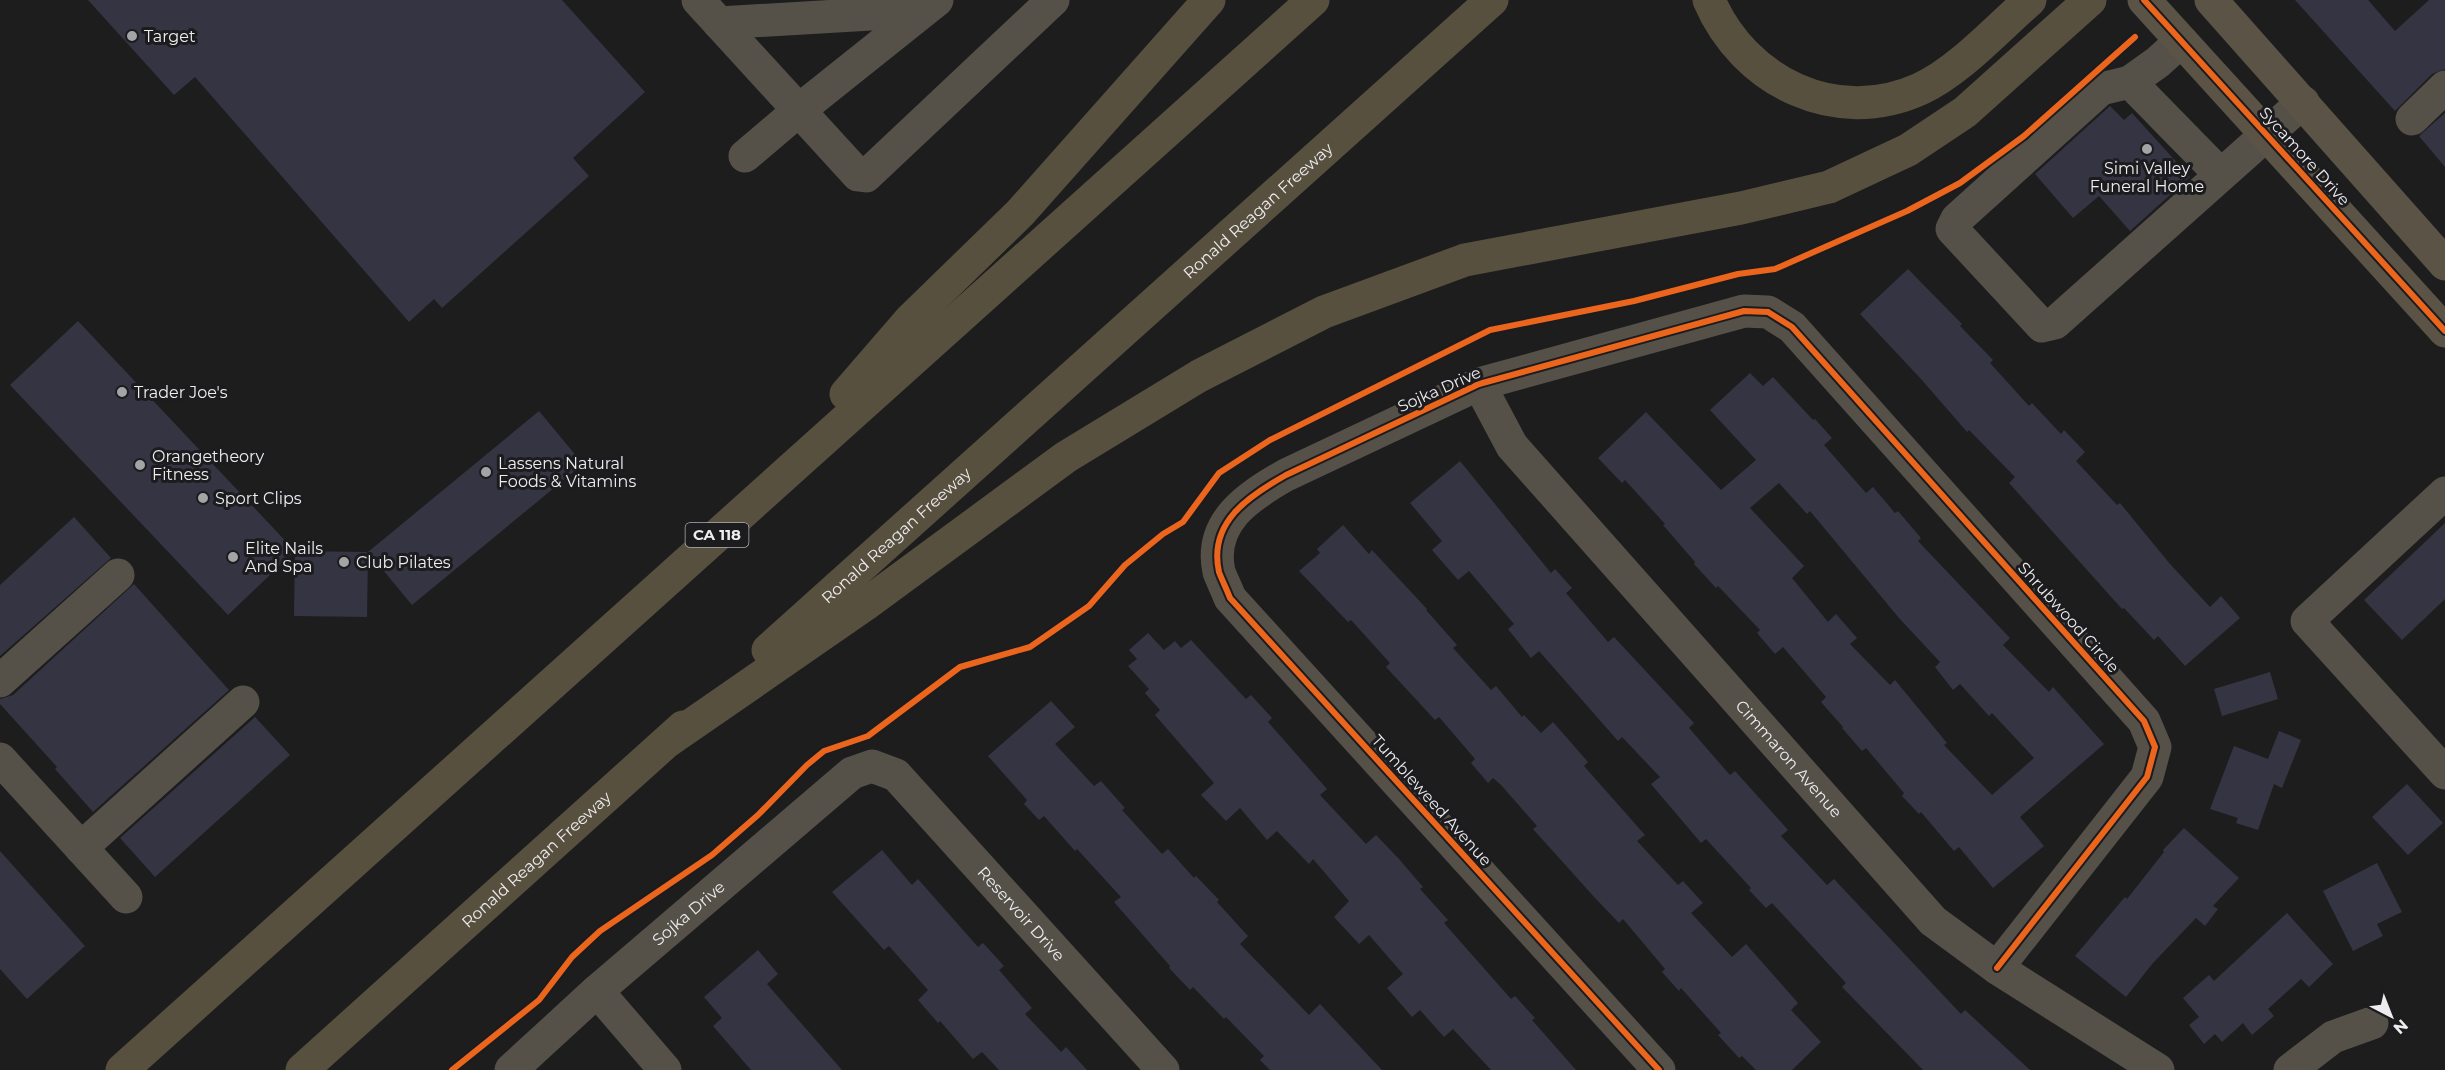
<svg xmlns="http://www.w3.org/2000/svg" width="2445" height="1070" viewBox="0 0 2445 1070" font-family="Montserrat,sans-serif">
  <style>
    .building { fill: #353442; fill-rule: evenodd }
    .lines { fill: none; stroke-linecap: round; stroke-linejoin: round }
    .minor { stroke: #555048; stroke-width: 33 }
    .major { stroke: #5b5346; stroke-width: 33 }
    .highway { stroke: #58503f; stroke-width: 33 }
    .cycleway-casing { stroke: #1c1c1f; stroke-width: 10 }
    .cycleway { stroke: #eb651d; stroke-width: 6 }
    .poi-dot { fill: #a4a4a6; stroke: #1c1c1f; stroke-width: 2 }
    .labels { text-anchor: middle; stroke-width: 6; stroke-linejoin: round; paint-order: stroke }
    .shield { fill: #1c1c1f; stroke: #aeaeb1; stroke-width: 1.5 }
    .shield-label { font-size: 15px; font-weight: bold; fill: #ededf0 }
    .poi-label { font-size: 16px; fill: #ededf0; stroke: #1c1c1f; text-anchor: start }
    .street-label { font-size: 16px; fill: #ededf0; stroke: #1c1c1f }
  </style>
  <rect width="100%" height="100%" fill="#1d1d1e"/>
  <!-- building -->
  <path class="building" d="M 88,0 L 562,0 L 645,92 L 573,158 L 589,176 L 442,308 L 434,299 L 409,322 L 195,77 L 174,95 Z
    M 2295,0 L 2368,0 L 2395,31 L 2429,0 L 2445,0 L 2445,69 L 2432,74 L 2395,111 Z
    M 2110,106 L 2124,120 L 2132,113 L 2190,177 L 2130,231 L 2099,196 L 2073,218 L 2035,174 Z
    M 2445,113 L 2445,167 L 2419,136 Z
    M 1908,269 L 1962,324 L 1960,326 L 1993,360 L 1990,363 L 2029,406 L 2032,403 L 2061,434 L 2064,430 L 2085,452 L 2076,461 L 2117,505 L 2120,503 L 2170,564 L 2210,607 L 2221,596 L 2240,618 L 2185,666 L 2158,636 L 2154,640 L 2124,608 L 2122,609 L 2009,483 L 2015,477 L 1969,430 L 1967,432 L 1921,379 L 1860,314 Z
    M 78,321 L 295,551 L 228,615 L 10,385 Z
    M 1750,373 L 1763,386 L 1773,377 L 1813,420 L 1815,419 L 1832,438 L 1824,445 L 1866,493 L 1873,487 L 1895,513 L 1898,511 L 1921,538 L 1918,541 L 2010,638 L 2003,645 L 2049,692 L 2053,687 L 2104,744 L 2020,817 L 2044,846 L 1993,888 L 1959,847 L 1954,851 L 1921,812 L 1919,814 L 1902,796 L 1904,793 L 1866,748 L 1862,751 L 1842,728 L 1843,727 L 1821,702 L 1826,697 L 1783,647 L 1775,654 L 1757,633 L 1760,630 L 1718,586 L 1716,588 L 1694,564 L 1695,562 L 1663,525 L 1665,524 L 1625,480 L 1622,483 L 1598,458 L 1646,412 L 1721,490 L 1756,460 L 1710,410 ZM 1779,483 L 1807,514 L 1810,511 L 1899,618 L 1940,662 L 1935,667 L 1953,690 L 1960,684 L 1989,716 L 1992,713 L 2034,758 L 1992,795 L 1944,745 L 1947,743 L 1895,680 L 1890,685 L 1850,644 L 1857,638 L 1836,614 L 1828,622 L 1792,578 L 1804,566 L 1750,508 Z
    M 539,411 L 583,464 L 412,605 L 368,552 Z
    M 1460,461 L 1551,573 L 1555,569 L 1572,588 L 1566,593 L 1608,642 L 1614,637 L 1694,723 L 1689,728 L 1730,775 L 1735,771 L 1788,830 L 1781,836 L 1827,885 L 1834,879 L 1961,1014 L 1965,1010 L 2030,1070 L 1923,1070 L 1842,987 L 1846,983 L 1772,903 L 1766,908 L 1749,890 L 1751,888 L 1706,839 L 1701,843 L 1651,784 L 1660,777 L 1622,737 L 1618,741 L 1539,651 L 1531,658 L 1508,629 L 1514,624 L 1469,571 L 1458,580 L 1432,550 L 1442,541 L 1410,503 Z
    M 74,517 L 111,558 L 0,656 L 0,585 Z
    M 2445,523 L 2445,599 L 2402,640 L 2364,600 Z
    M 1343,525 L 1369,554 L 1372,550 L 1427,609 L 1426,610 L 1457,645 L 1453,648 L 1491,690 L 1496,686 L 1522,717 L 1524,715 L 1541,733 L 1553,722 L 1588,762 L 1584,766 L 1645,835 L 1637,841 L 1678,885 L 1683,881 L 1703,903 L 1691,913 L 1732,957 L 1746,944 L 1798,1003 L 1791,1010 L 1821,1042 L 1792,1070 L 1756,1070 L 1742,1056 L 1739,1058 L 1718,1035 L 1721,1033 L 1681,988 L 1679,991 L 1662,972 L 1665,969 L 1623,919 L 1619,923 L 1595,898 L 1533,829 L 1537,826 L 1501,785 L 1493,778 L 1488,783 L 1471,763 L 1475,759 L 1439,717 L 1435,720 L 1386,667 L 1390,663 L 1351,620 L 1348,622 L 1299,571 L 1320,553 L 1317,549 Z
    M 295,551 L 368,552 L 367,617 L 294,616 Z
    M 134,584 L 229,690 L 93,812 L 55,769 L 57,767 L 0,704 L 0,699 L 13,695 Z
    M 1148,633 L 1164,650 L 1175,641 L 1181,648 L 1191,640 L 1246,699 L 1251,695 L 1272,718 L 1268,722 L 1327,789 L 1320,795 L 1366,844 L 1376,835 L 1399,859 L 1423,887 L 1420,889 L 1448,920 L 1444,923 L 1511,999 L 1515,996 L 1535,1018 L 1532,1020 L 1576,1070 L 1491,1070 L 1453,1029 L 1444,1037 L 1420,1010 L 1412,1017 L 1387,988 L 1403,974 L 1369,935 L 1359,944 L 1334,917 L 1349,901 L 1313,859 L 1309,864 L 1277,831 L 1267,840 L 1240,808 L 1226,821 L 1201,795 L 1214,783 L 1155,715 L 1160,710 L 1145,693 L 1149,689 L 1128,666 L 1137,659 L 1129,650 Z
    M 2270,672 L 2278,699 L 2222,716 L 2214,689 Z
    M 1051,701 L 1075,727 L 1055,744 L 1094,786 L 1101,781 L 1125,808 L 1122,810 L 1162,854 L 1168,849 L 1194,878 L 1196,876 L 1219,900 L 1217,902 L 1248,936 L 1240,944 L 1309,1015 L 1320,1004 L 1382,1070 L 1270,1070 L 1260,1060 L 1264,1056 L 1226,1017 L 1224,1019 L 1193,987 L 1190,990 L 1169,968 L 1170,966 L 1114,902 L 1121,897 L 1077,849 L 1075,851 L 1044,816 L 1039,820 L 1024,804 L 1027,800 L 988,756 Z
    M 255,717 L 290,755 L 155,877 L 120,838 Z
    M 2279,731 L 2301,740 L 2282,788 L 2274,784 L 2258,830 L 2236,823 L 2238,818 L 2210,809 L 2234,746 L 2268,759 Z
    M 2407,784 L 2443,823 L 2408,855 L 2372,817 Z
    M 2184,828 L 2239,878 L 2213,906 L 2218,909 L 2205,926 L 2196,918 L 2153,963 L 2126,997 L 2075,956 L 2125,897 L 2127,899 L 2164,852 L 2163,850 Z
    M 882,850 L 912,885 L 918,879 L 978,947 L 983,943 L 1004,966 L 999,970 L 1032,1008 L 1025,1014 L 1061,1052 L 1066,1047 L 1087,1070 L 999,1070 L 982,1052 L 973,1059 L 940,1021 L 938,1023 L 918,1000 L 928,990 L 889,946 L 884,950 L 832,892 Z
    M 0,851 L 85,946 L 27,999 L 0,969 Z
    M 2377,863 L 2402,912 L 2377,924 L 2383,936 L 2353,951 L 2323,891 Z
    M 2287,913 L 2333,964 L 2309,987 L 2301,979 L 2268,1009 L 2274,1016 L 2252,1035 L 2243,1023 L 2222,1042 L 2215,1034 L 2204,1044 L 2189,1025 L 2199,1017 L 2183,998 L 2209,975 L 2214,981 Z
    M 758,950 L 778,974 L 767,984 L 842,1070 L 751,1070 L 713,1026 L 722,1018 L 704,997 Z"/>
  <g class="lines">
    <!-- minor -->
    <g class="minor">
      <path d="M 698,0 L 858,175 L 866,176 L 1053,0"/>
      <path d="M 719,23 L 922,11"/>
      <path d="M 2130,82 L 2158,62 L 2181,41"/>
      <path d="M 2412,119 L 2445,87"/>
      <path d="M 745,156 L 798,111 L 937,0"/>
      <path d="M 2220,174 L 2130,82 L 2101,89 L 1957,219 L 1952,229 L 2042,326 L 2055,323 L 2303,102"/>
      <path id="s1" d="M 1479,384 L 1512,446 L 1933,921 L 1997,968 L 2158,1070"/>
      <path d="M 2445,493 L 2307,621 L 2445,773"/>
      <path d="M 0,681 L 118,575"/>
      <path d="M 0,759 L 126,897"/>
      <path d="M 81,848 L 243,702"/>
      <path d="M 597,991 L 665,1070"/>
      <path id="s2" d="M 511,1070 L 597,991 L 852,773 L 872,766 L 896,775 L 1163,1070"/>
      <path d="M 1659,1070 L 1230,598 C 1227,590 1222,580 1219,572 C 1208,522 1249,496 1286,475 L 1479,384 L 1744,311 L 1768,312 L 1792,327 L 2144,721 L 2155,747 L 2147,777 L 1997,968"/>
      <path d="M 2290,1070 L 2333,1037 L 2372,1023"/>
    </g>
    <!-- major -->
    <path class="major" d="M 2144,0 L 2445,331
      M 2211,0 L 2445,264"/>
    <!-- highway -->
    <g class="highway">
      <path d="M 1709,0 C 1744,82 1836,127 1920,89 C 1958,72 1998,28 2030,0"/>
      <path d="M 846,394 L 910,320 L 1020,213 L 1209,0"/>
      <path id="s3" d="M 768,650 L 1492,0"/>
      <path d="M 668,741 L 866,604 L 1066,457 L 1199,376 L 1324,312 L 1465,260 L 1741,208 L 1829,187 L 1908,150 L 1965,112 L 2090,0"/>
      <path d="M 122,1070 L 1313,0"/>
      <path id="s4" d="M 302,1070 L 683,727"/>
    </g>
    <!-- cycleway casing -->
    <g class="cycleway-casing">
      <path id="cycleway" d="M 2144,0 L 2445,331
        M 1768,312 L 1792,327 L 2144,721 L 2155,747 L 2147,777 L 1997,968
        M 452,1070 L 539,1000 L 572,957 L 600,931 L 712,855 L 758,815 L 807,765 L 824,751 L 868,736 L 960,667 L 1030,647 L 1089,606 L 1125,565 L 1163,534 L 1183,522 L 1219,473 L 1270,440 L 1490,330 L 1634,301 L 1738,274 L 1775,269 L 1907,211 L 1960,183 L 2024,136 L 2135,37
        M 1659,1070 L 1230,598 C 1227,590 1222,580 1219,572 C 1208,522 1249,496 1286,475 L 1479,384 L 1744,311 L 1768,312"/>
    </g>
    <!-- cycleway -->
    <use href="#cycleway" class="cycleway"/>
  </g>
  <!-- markers -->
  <g class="poi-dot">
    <circle cx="132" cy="36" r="6"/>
    <circle cx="2147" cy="149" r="6"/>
    <circle cx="122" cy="392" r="6"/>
    <circle cx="140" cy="465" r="6"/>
    <circle cx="486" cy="472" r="6"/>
    <circle cx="203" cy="498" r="6"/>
    <circle cx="233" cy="557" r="6"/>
    <circle cx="344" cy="562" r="6"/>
  </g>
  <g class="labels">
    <!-- shield labels -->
    <rect class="shield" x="685.5" y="523" width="63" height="24" rx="4.5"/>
    <g class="shield-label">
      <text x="717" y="540">CA 118</text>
    </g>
    <!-- poi labels -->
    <g class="poi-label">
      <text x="144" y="42">Target</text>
      <text x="2147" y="174" text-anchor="middle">Simi Valley<tspan x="2147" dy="18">Funeral Home</tspan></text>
      <text x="134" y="398">Trader Joe's</text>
      <text x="152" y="462">Orangetheory<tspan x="152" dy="18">Fitness</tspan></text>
      <text x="498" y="469">Lassens Natural<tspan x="498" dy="18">Foods &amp; Vitamins</tspan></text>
      <text x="215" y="504">Sport Clips</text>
      <text x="245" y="554">Elite Nails<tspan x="245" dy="18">And Spa</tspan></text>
      <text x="356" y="568">Club Pilates</text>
    </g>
    <!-- street labels -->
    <g class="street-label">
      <text transform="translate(2305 156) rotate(48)" y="6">Sycamore Drive</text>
      <text dy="6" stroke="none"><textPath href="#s3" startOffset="658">Ronald Reagan Freeway</textPath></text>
      <text transform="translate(1439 389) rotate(-24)" y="6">Sojka Drive</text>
      <text dy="6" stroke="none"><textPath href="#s3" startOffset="172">Ronald Reagan Freeway</textPath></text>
      <text transform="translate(2069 617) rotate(48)" y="6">Shrubwood Circle</text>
      <text dy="6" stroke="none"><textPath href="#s1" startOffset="488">Cimmaron Avenue</textPath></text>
      <text transform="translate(1432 800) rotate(48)" y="6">Tumbleweed Avenue</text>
      <text dy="6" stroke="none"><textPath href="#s4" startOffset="315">Ronald Reagan Freeway</textPath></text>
      <text dy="6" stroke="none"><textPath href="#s2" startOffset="237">Sojka Drive</textPath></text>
      <text dy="6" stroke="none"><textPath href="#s2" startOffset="686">Reservoir Drive</textPath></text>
    </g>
  </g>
  <!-- north arrow -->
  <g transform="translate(2391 1016) rotate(138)" stroke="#1c1c1f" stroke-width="4.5" paint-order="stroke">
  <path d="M0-4.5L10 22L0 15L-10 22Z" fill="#ededf0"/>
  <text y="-9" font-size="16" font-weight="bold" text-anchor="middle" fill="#ededf0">N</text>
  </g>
</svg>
